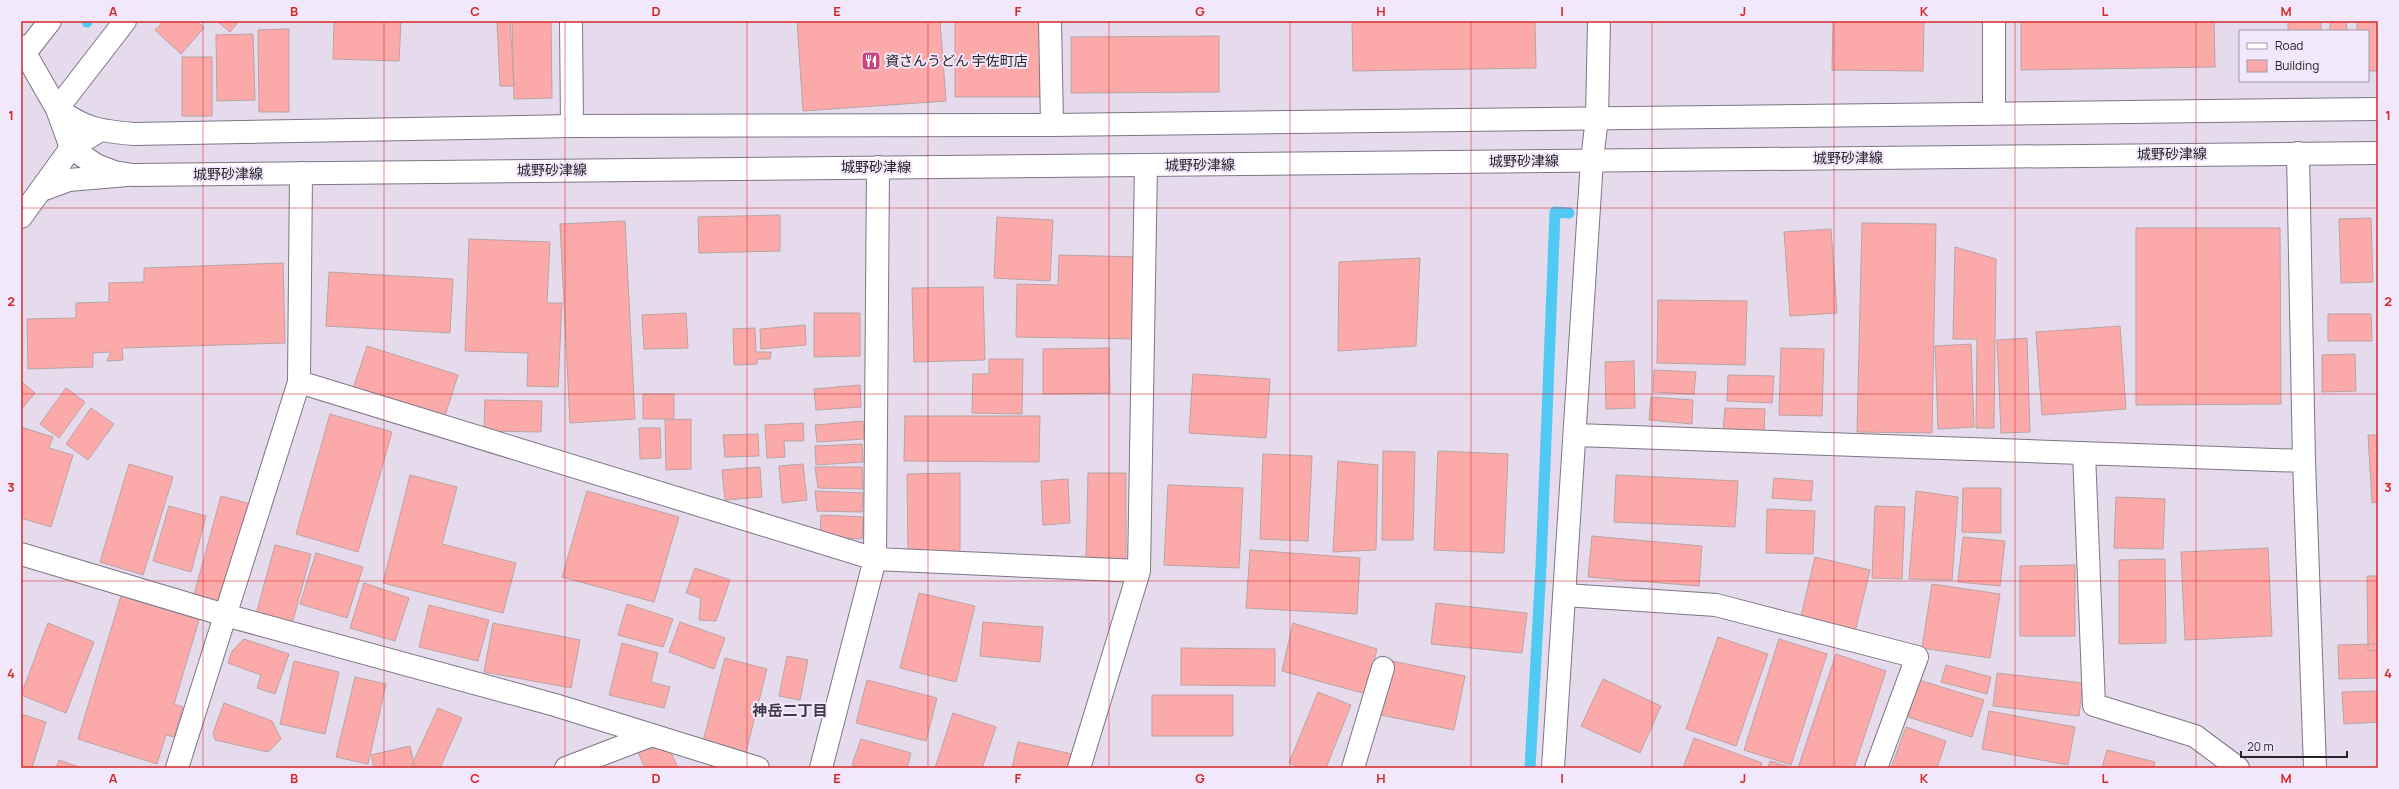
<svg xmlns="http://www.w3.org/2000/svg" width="2399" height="789" viewBox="0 0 2399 789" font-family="Manrope,'Noto Sans JP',sans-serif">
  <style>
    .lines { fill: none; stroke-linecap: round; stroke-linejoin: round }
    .stream { stroke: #50caf3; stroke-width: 11 }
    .building { fill: #fcaaa9; stroke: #baa3a2 }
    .minor-casing { stroke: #7e7585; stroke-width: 24 }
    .major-casing { stroke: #7e7585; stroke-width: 24 }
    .minor { stroke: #fff; stroke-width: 22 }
    .major { stroke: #fff; stroke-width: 22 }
    .grid { fill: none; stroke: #d62828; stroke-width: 1; stroke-opacity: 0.55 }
    .labels { text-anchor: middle; stroke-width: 4; stroke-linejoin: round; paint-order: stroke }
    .poi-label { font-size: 14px; fill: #262229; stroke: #f2e8fb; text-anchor: start }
    .street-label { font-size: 14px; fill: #262229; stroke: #f2e8fb }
    .neighbourhood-label { font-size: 15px; font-weight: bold; fill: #403847; stroke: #f2e8fb }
    .neatline { fill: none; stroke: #d62828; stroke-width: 1.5 }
    .grid-label { font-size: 13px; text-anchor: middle; font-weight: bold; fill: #d62828 }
  </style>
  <rect width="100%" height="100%" fill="#e5dbed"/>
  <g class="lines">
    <!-- stream -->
    <path class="stream" d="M 87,22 L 87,21
      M 1530,768 L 1541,566 L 1555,212 L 1569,213"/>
  </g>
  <!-- building -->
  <path class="building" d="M 164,21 L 197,21 L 204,28 L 181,54 L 155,30 Z
    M 217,21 L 239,21 L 230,32 Z
    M 334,21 L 401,21 L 399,61 L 333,59 Z
    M 497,21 L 510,21 L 514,86 L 500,86 Z
    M 512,21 L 551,21 L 552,98 L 514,99 Z
    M 797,21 L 940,21 L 946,101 L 803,111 Z
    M 955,21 L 1041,21 L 1041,97 L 955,97 Z
    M 1352,21 L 1535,21 L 1536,68 L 1353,71 Z
    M 1833,21 L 1924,21 L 1923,71 L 1832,70 Z
    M 2021,21 L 2214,21 L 2215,67 L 2021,70 Z
    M 2288,21 L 2321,21 L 2321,31 L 2288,31 Z
    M 2330,21 L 2346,21 L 2347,31 L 2330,31 Z
    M 2357,21 L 2378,21 L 2378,71 L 2368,71 L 2368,31 L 2357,31 Z
    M 289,29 L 289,112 L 259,112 L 258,30 Z
    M 253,34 L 255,100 L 217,101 L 216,35 Z
    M 1219,36 L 1219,92 L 1071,93 L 1071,37 Z
    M 182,57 L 212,57 L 212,116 L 182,116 Z
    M 780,215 L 780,251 L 699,253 L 698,217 Z
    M 997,217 L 1053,220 L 1050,281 L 994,278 Z
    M 2371,218 L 2373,282 L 2341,283 L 2339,219 Z
    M 625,221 L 635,419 L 570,423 L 560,224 Z
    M 1862,223 L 1936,224 L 1932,433 L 1857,432 Z
    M 2136,228 L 2280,228 L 2281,404 L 2136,405 Z
    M 1831,229 L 1837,313 L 1790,316 L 1784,232 Z
    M 469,239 L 550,242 L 547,303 L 562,303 L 558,387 L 527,386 L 528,353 L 465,351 Z
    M 1955,247 L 1996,259 L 1994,428 L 1976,428 L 1977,339 L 1953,339 Z
    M 1059,255 L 1140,257 L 1137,339 L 1016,337 L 1017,284 L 1058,285 Z
    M 1420,258 L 1416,346 L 1338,351 L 1339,262 Z
    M 283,263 L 285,343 L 122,348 L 123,360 L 107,361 L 111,352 L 93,353 L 93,367 L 28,369 L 27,319 L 76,318 L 76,303 L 109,302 L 109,283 L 144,282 L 144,268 Z
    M 329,272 L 453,279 L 450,333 L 326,326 Z
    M 983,287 L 985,360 L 914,362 L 912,288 Z
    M 1658,300 L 1747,301 L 1745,365 L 1657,363 Z
    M 686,313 L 688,348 L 644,349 L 642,315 Z
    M 814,313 L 860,313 L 860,356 L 814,357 Z
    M 2328,314 L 2371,314 L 2372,341 L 2328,341 Z
    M 805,325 L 806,345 L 761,349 L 760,329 Z
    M 2120,326 L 2126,409 L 2042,415 L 2036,332 Z
    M 755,328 L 756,352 L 771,352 L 770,359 L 757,359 L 757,364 L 734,365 L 733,329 Z
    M 2027,338 L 2030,432 L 2001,433 L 1997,340 Z
    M 1971,344 L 1974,427 L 1938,429 L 1935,346 Z
    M 367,346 L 458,375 L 444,419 L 353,389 Z
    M 1109,348 L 1110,393 L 1043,394 L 1043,349 Z
    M 1781,348 L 1824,349 L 1822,416 L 1779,415 Z
    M 2355,354 L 2356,391 L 2322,392 L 2322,355 Z
    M 989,359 L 1023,359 L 1022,414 L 972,413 L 973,374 L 989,374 Z
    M 1634,361 L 1635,408 L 1606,409 L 1605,362 Z
    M 1654,370 L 1696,372 L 1694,394 L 1653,392 Z
    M 1193,374 L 1270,379 L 1266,438 L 1189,433 Z
    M 1728,375 L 1774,376 L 1772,403 L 1727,401 Z
    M 21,381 L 35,393 L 21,410 Z
    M 860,385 L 861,407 L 816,410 L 814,389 Z
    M 66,388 L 85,402 L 59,438 L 40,424 Z
    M 643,394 L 674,394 L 674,419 L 643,419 Z
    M 1651,397 L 1693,400 L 1692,424 L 1649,420 Z
    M 485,400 L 542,401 L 541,432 L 484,431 Z
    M 91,408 L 114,424 L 88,460 L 66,444 Z
    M 1725,408 L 1765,409 L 1764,432 L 1723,430 Z
    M 330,414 L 392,432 L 358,552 L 296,534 Z
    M 905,416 L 1040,416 L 1039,462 L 904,461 Z
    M 691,419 L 691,469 L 666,470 L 665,420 Z
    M 863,421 L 864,439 L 817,442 L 815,425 Z
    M 803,423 L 804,441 L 784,441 L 785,457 L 767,458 L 765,425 Z
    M 21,427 L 53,437 L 49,448 L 73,455 L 51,527 L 21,518 Z
    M 639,428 L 660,428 L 661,458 L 640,459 Z
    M 758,434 L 759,456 L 725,457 L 723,435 Z
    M 2368,435 L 2378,435 L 2378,502 L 2372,503 Z
    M 862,444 L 863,462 L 816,465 L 815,446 Z
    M 1383,451 L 1415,452 L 1413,540 L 1382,540 Z
    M 1438,451 L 1508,454 L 1504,553 L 1434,550 Z
    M 1263,454 L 1312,456 L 1308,541 L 1260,539 Z
    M 1338,461 L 1378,465 L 1376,550 L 1333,552 Z
    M 129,464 L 173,477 L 143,575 L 100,562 Z
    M 803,464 L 807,500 L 782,503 L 779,466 Z
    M 760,467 L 762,497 L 725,500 L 722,470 Z
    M 815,467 L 862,467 L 863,489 L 818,488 Z
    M 960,473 L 960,553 L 908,554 L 907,474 Z
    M 1088,473 L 1126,473 L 1126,561 L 1086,561 Z
    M 410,475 L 457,487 L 442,544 L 516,563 L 503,613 L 383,583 Z
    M 1616,475 L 1738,481 L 1735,527 L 1614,522 Z
    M 1774,478 L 1813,481 L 1811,501 L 1772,498 Z
    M 1068,479 L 1070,523 L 1043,525 L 1041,481 Z
    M 1168,485 L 1243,488 L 1239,568 L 1164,565 Z
    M 1963,488 L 2001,488 L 2001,533 L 1962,532 Z
    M 587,491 L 679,517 L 654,602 L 562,577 Z
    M 815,491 L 863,493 L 862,512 L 817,511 Z
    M 1916,491 L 1958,497 L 1952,580 L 1909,579 Z
    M 221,496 L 251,504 L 224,603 L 194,595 Z
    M 2116,497 L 2165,499 L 2163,549 L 2114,548 Z
    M 169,506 L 206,516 L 191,572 L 153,561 Z
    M 1875,506 L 1905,507 L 1902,579 L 1872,578 Z
    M 1767,509 L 1815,511 L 1813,554 L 1766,553 Z
    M 821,515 L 863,517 L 862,539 L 820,537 Z
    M 1592,536 L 1702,546 L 1699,586 L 1588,577 Z
    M 1963,537 L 2005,541 L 2000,586 L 1958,582 Z
    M 275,545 L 311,554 L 292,624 L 256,614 Z
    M 2268,548 L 2272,636 L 2185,640 L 2181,552 Z
    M 1250,550 L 1360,558 L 1357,614 L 1246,608 Z
    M 316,553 L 363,567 L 347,618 L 300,604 Z
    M 1815,557 L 1870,570 L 1855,632 L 1800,620 Z
    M 2165,559 L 2166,643 L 2119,644 L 2119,560 Z
    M 2075,565 L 2075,636 L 2020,636 L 2020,566 Z
    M 695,568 L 730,580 L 716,621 L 699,620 L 701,598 L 686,593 Z
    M 2367,576 L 2378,576 L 2378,650 L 2368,651 Z
    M 364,583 L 409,598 L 395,641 L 350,628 Z
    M 1932,584 L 2000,594 L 1990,658 L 1922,648 Z
    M 919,593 L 975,606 L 956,682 L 900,668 Z
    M 121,596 L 199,620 L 174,704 L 183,707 L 174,737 L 166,735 L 157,764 L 78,739 Z
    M 1436,603 L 1527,613 L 1522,653 L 1431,644 Z
    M 627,604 L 673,619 L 663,647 L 618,635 Z
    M 429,605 L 489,620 L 478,661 L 419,647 Z
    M 680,622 L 725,638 L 714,669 L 669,652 Z
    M 983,622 L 1043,627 L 1040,662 L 980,656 Z
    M 48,623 L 94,642 L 66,713 L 21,695 Z
    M 493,623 L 580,640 L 571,688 L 484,672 Z
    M 1293,623 L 1377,649 L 1366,694 L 1282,671 Z
    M 1718,637 L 1768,654 L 1736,746 L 1686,729 Z
    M 244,639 L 289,654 L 275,694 L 257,688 L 261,675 L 228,663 L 232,651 Z
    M 1779,639 L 1827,654 L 1791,765 L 1744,750 Z
    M 622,643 L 658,653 L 651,682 L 670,687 L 664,708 L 609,695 Z
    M 2378,644 L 2378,678 L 2339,679 L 2338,645 Z
    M 1181,648 L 1275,649 L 1275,686 L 1181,685 Z
    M 1836,654 L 1886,671 L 1854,768 L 1798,768 Z
    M 787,656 L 808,660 L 800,700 L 779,696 Z
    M 725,658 L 767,669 L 745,756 L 702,745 Z
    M 294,661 L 339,672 L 325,734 L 280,724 Z
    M 1392,661 L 1465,676 L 1454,730 L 1381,715 Z
    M 1946,665 L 1991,677 L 1987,694 L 1941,682 Z
    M 1997,673 L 2083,683 L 2079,716 L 1993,706 Z
    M 355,677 L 386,684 L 368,764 L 336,757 Z
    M 1603,679 L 1661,706 L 1640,753 L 1581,726 Z
    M 867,680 L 937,698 L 926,741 L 856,723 Z
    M 1919,680 L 1984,700 L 1972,737 L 1908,717 Z
    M 2378,691 L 2378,722 L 2344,724 L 2342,692 Z
    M 1318,692 L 1351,705 L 1326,768 L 1302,768 L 1289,763 Z
    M 1152,695 L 1233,695 L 1233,736 L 1152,736 Z
    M 224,703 L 272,721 L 281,739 L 268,752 L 215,740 L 213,733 Z
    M 438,708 L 462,718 L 440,768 L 411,767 Z
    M 1989,711 L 2075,727 L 2068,765 L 1982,749 Z
    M 953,713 L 996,727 L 982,768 L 935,768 Z
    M 21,714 L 46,722 L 32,768 L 21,768 Z
    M 1906,727 L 1946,741 L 1937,768 L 1891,768 Z
    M 1694,738 L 1762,763 L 1760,768 L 1683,768 Z
    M 861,739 L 911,753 L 907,768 L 861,768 L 852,765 Z
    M 1018,742 L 1072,754 L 1069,768 L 1012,768 Z
    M 410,746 L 415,768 L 374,768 L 371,755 Z
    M 669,748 L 678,768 L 645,768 L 637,750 Z
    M 2107,750 L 2155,762 L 2153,768 L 2102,768 Z
    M 59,760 L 82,768 L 56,768 Z
    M 1770,761 L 1793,768 L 1768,768 Z"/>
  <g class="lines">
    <!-- minor casing -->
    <g class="minor-casing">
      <path id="minor" d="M 571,21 L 572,126
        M 1050,21 L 1052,125
        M 1994,21 L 1994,112
        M 25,53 L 50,21
        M 57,109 L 125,21
        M 2298,153 L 2304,461 L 2315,768
        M 42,190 L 69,180 L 127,175
        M 21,217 L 71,148 L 99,131
        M 299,382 L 875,559 L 1139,571
        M 1576,435 L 2304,461
        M 2084,453 L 2094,705 L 2195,736 L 2238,768
        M 21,554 L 225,615 L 555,705 L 758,768
        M 1565,595 L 1716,605 L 1917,657 L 1876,768
        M 177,768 L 299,382 L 301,173
        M 566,768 L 652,735
        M 821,768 L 875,559 L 878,167
        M 1079,768 L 1139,571 L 1146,165
        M 1353,768 L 1383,668
        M 1553,768 L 1592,160 L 1597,118 L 1599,21"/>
    </g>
    <!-- major casing -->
    <g class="major-casing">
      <path id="major" d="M 21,46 L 57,109 L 71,148 L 96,165 L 114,172 L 133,175 L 2378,153
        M 57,109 C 86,129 99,131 134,134 L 572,126 L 1052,125 L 2378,109"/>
    </g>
    <!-- minor -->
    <use href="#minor" class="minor"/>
    <!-- major -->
    <use href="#major" class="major"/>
  </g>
  <!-- grid -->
  <path class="grid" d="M 203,21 L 203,768M 384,21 L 384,768M 565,21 L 565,768M 747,21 L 747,768M 928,21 L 928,768M 1109,21 L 1109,768M 1290,21 L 1290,768M 1471,21 L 1471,768M 1652,21 L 1652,768M 1834,21 L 1834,768M 2015,21 L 2015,768M 2196,21 L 2196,768M 21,208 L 2378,208M 21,394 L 2378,394M 21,581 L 2378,581"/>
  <!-- icons -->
  <defs>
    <g id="restaurant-square" transform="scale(1)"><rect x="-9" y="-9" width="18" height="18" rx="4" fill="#cc437c" stroke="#f2e8fb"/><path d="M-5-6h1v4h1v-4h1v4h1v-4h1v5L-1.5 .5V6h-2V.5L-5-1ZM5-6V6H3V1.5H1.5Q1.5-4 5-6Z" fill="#fff"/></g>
  </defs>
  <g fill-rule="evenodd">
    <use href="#restaurant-square" x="871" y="61"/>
  </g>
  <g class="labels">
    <!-- poi labels -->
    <g class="poi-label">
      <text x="885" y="66">資さんうどん 宇佐町店</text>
    </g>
    <!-- street labels -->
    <g class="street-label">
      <text transform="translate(2172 154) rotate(-1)" y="5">城野砂津線</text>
      <text transform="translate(1848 158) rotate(-1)" y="5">城野砂津線</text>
      <text transform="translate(1524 161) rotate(-1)" y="5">城野砂津線</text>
      <text transform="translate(1200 165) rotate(-1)" y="5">城野砂津線</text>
      <text x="876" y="172">城野砂津線</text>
      <text transform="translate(552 170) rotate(-1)" y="5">城野砂津線</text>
      <text transform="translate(228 174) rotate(-1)" y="5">城野砂津線</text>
    </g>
    <!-- neighbourhood labels -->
    <g class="neighbourhood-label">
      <text x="790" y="716">神岳二丁目</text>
    </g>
  </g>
  <!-- border -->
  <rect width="2399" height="789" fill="none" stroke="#f2e8fb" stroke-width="44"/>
  <!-- legend -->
  <rect x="2239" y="30" width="130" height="52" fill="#f2e8fb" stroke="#a099a7"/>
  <rect x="2247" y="43" width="20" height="6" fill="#ffffff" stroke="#a099a7"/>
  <text x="2275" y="50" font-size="12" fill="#262229">Road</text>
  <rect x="2247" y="60" width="20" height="12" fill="#fcaaa9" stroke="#a099a7"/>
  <text x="2275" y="70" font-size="12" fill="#262229">Building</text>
  <!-- scale -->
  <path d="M2241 751v6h106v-6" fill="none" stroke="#262229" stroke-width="2"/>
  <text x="2247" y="751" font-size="12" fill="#262229" stroke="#f2e8fb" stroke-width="3" paint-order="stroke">20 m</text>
  <rect x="22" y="22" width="2355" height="745" class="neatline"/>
  <g class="grid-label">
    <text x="113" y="16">A</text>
    <text x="294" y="16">B</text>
    <text x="475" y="16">C</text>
    <text x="656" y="16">D</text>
    <text x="837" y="16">E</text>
    <text x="1018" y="16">F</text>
    <text x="1200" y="16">G</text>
    <text x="1381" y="16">H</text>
    <text x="1562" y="16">I</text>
    <text x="1743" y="16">J</text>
    <text x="1924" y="16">K</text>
    <text x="2105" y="16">L</text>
    <text x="2286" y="16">M</text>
    <text x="11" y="120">1</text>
    <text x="2388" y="120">1</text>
    <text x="11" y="306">2</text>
    <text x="2388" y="306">2</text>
    <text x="11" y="492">3</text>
    <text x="2388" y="492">3</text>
    <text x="11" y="678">4</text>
    <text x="2388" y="678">4</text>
    <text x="113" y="783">A</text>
    <text x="294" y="783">B</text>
    <text x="475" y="783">C</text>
    <text x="656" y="783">D</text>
    <text x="837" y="783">E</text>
    <text x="1018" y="783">F</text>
    <text x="1200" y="783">G</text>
    <text x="1381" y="783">H</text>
    <text x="1562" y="783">I</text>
    <text x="1743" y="783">J</text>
    <text x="1924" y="783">K</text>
    <text x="2105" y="783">L</text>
    <text x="2286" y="783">M</text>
  </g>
</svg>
